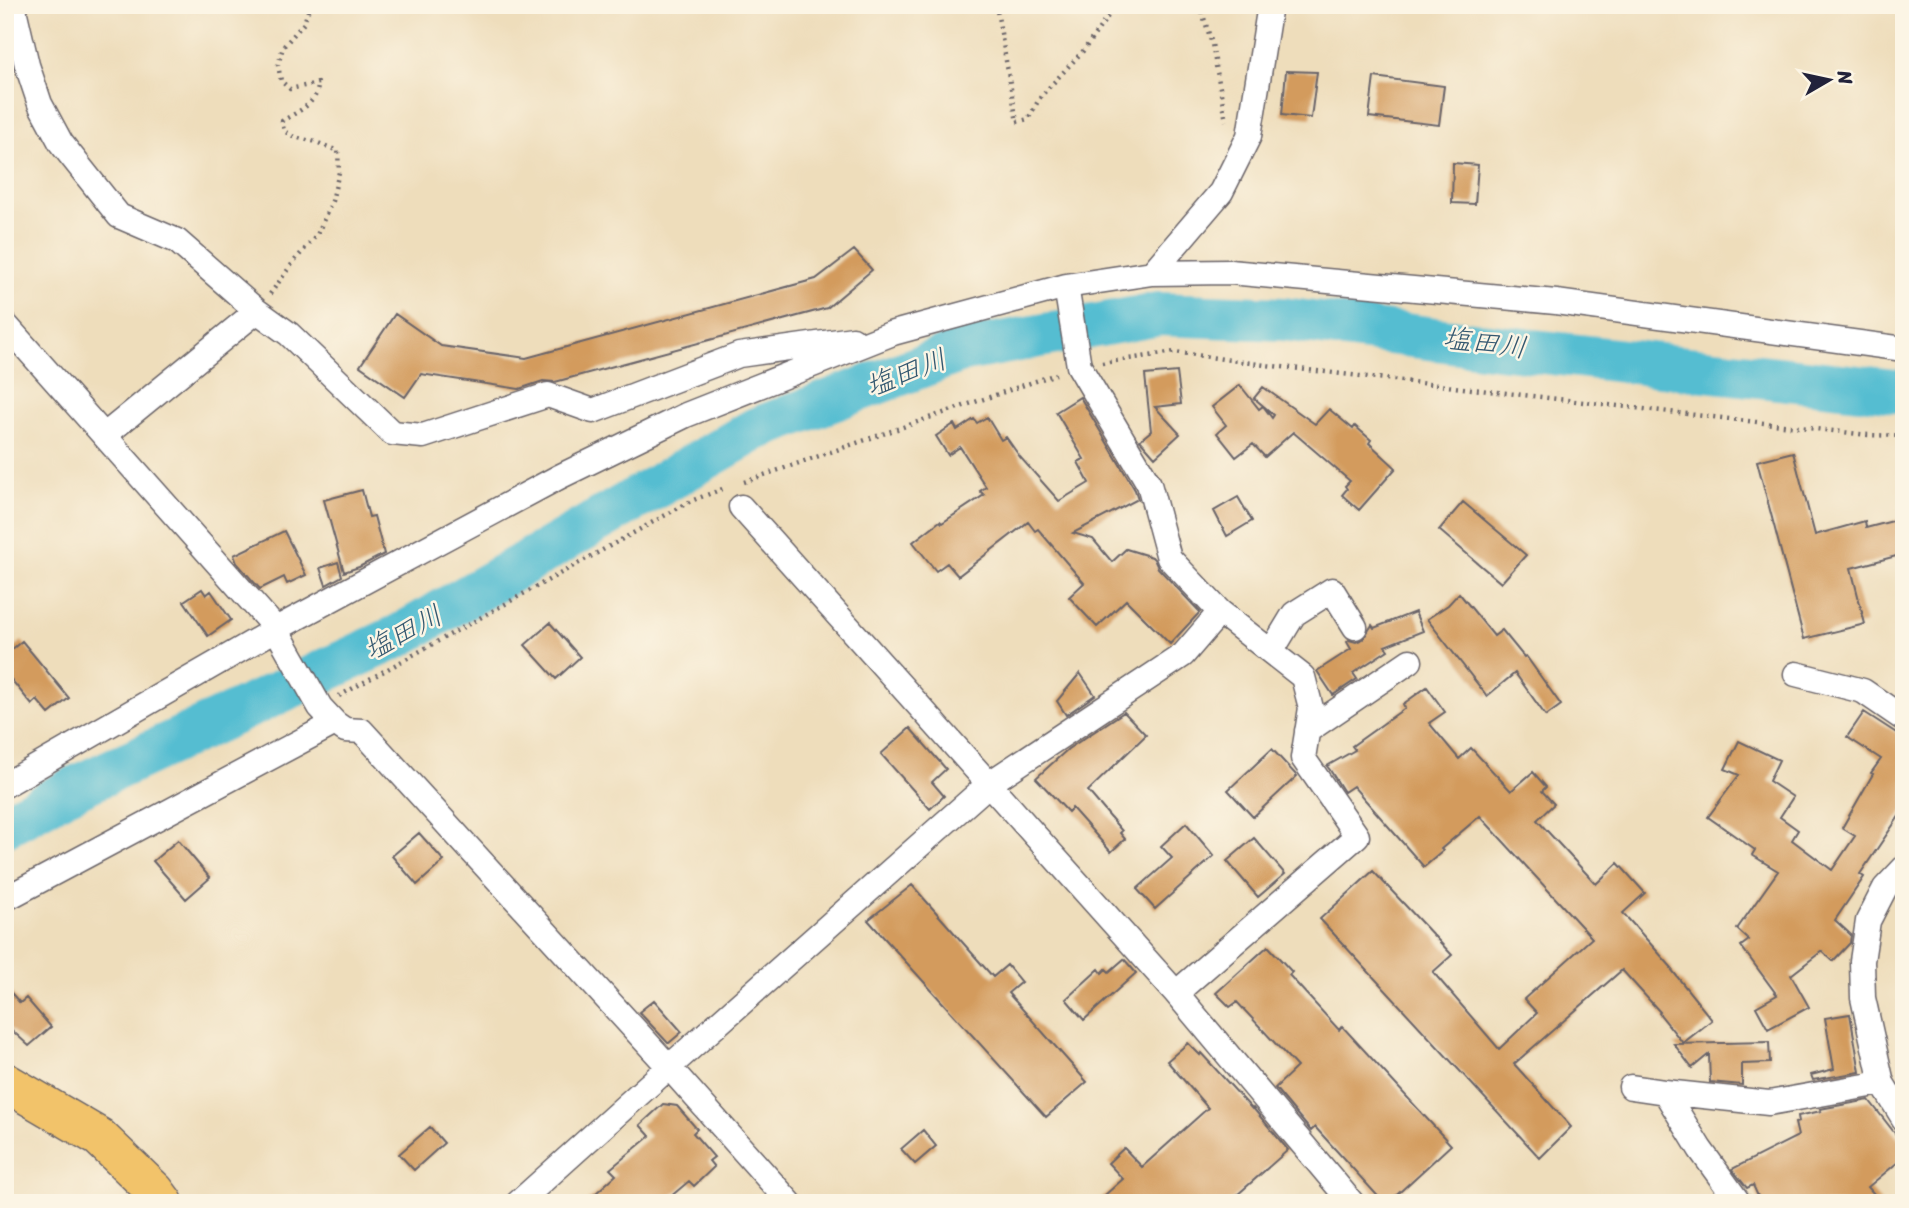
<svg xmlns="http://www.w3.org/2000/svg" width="1909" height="1208" viewBox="0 0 1909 1208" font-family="Sriracha,'Klee One',sans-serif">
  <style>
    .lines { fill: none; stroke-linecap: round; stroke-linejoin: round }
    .river { stroke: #54bdd1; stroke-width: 44 }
    .building { fill: #d39b5d }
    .minor-casing { stroke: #696368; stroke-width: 27 }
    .primary-casing { stroke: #696368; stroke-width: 41 }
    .path { stroke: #696368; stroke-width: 4.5; stroke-dasharray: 2 5; stroke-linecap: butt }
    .minor { stroke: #fff; stroke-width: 24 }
    .primary { stroke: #f2c36a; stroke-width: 38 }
    .labels { text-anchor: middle; stroke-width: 5; stroke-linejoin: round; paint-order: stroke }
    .water-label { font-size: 28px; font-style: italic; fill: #345870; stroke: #fcf5e5 }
  </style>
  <rect width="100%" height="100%" fill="#fcf5e5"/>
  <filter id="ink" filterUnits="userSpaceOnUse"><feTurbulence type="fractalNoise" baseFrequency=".0143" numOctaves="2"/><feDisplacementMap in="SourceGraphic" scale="14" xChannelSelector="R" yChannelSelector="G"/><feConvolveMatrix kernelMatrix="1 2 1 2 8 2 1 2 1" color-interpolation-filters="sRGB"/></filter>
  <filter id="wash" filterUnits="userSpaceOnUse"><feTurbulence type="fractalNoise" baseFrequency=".00686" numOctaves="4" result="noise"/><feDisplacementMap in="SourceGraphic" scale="28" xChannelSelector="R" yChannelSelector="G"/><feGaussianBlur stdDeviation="1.57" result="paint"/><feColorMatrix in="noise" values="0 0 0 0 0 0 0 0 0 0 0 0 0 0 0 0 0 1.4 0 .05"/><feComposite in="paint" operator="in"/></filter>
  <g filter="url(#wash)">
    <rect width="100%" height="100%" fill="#edb"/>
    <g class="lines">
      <!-- river -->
      <path class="river" d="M 5,825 L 66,792 L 399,636 L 756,429 L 964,350 L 1159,314 L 1283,319 L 1489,346 L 1904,392"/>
    </g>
    <g id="blocks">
      <!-- building -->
      <path class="building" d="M 1286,71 L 1317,72 L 1311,118 L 1282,115 Z
        M 1374,77 L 1444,86 L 1439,125 L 1369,117 Z
        M 1453,163 L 1478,165 L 1475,204 L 1452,203 Z
        M 854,250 L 872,270 L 827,308 L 555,382 L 543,381 L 519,389 L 421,374 L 405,397 L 360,366 L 395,314 L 441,346 L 526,358 L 816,279 Z
        M 1177,372 L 1181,404 L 1155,407 L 1180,434 L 1155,457 L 1140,440 L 1151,431 L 1145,375 Z
        M 1240,385 L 1259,409 L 1263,406 L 1272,418 L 1274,415 L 1254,398 L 1263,387 L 1315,424 L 1329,409 L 1353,429 L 1355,426 L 1371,440 L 1369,443 L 1396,468 L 1359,510 L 1342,495 L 1347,489 L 1345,486 L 1350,481 L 1293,432 L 1265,457 L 1253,444 L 1236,457 L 1217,433 L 1226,425 L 1212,407 Z
        M 1080,397 L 1135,490 L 1138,499 L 1073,533 L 1093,539 L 1112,562 L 1126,549 L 1152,557 L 1154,559 L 1158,568 L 1200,612 L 1170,644 L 1126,600 L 1097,627 L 1069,597 L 1084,583 L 1038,529 L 1035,531 L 1028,522 L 958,576 L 947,563 L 936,571 L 913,542 L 940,521 L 942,523 L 984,495 L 980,491 L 986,487 L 960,447 L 948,455 L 936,436 L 954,424 L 957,430 L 974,419 L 977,423 L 987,417 L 1001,440 L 1006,437 L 1020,457 L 1059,501 L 1089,483 L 1078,462 L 1084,459 L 1056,412 Z
        M 1793,452 L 1815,535 L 1865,521 L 1866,528 L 1904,518 L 1904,554 L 1851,568 L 1865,624 L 1804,639 L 1757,461 Z
        M 362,490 L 369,517 L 374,516 L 384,554 L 359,567 L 344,572 L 324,500 Z
        M 1238,497 L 1252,521 L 1227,536 L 1214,511 Z
        M 1463,502 L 1526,555 L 1501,583 L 1439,530 Z
        M 284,531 L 306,575 L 287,584 L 284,577 L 260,589 L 237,563 L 234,555 Z
        M 338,562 L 342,576 L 326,585 L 320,568 Z
        M 202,589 L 206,595 L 211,591 L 231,620 L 208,636 L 184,601 Z
        M 1459,593 L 1494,636 L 1502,630 L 1524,657 L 1526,656 L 1561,705 L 1546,716 L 1515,673 L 1487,696 L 1427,619 L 1448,605 Z
        M 1415,612 L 1423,631 L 1385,646 L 1388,650 L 1353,673 L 1357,679 L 1333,695 L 1317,671 L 1351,649 L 1347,642 L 1349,640 L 1356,642 L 1363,639 L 1372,625 L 1374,628 Z
        M 550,623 L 580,657 L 556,679 L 525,645 Z
        M 22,641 L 69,698 L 49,714 L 37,700 L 32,705 L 5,672 L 5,655 Z
        M 1080,673 L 1095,695 L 1066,715 L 1057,701 Z
        M 1427,687 L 1445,712 L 1429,723 L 1459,759 L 1471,748 L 1511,791 L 1533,772 L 1546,787 L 1542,791 L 1554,804 L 1537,820 L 1596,884 L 1618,863 L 1645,893 L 1623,913 L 1672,968 L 1671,969 L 1712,1020 L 1683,1043 L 1659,1013 L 1660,1012 L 1622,970 L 1514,1064 L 1571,1127 L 1540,1158 L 1320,919 L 1373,871 L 1452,955 L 1433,972 L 1499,1049 L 1537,1013 L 1524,999 L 1592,938 L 1480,816 L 1441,849 L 1443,851 L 1424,867 L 1353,786 L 1344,792 L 1330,770 L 1327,766 L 1355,750 L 1352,746 L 1405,708 L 1403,704 Z
        M 1124,712 L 1146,735 L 1088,791 L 1122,831 L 1120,833 L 1125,839 L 1111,852 L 1072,808 L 1068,812 L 1036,778 L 1068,749 Z
        M 1864,712 L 1904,738 L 1904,809 L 1860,874 L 1864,877 L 1835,920 L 1851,935 L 1850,943 L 1833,961 L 1822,951 L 1791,975 L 1809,1007 L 1768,1029 L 1756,1007 L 1777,995 L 1741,946 L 1749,940 L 1737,929 L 1778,871 L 1752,855 L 1755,850 L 1708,817 L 1739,775 L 1725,769 L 1739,741 L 1779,760 L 1769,781 L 1793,797 L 1780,817 L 1798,830 L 1792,840 L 1832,870 L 1855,836 L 1842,828 L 1873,774 L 1871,773 L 1881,759 L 1847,737 Z
        M 910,728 L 946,769 L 932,782 L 944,796 L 930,809 L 881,754 Z
        M 1272,749 L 1297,776 L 1253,817 L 1228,790 Z
        M 1186,823 L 1214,856 L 1155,909 L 1137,889 L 1172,858 L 1161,846 Z
        M 419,833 L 444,861 L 417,885 L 392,856 Z
        M 1254,838 L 1285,874 L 1258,897 L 1227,861 Z
        M 178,840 L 210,878 L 186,899 L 153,861 Z
        M 912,885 L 993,977 L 1007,965 L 1021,982 L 1008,993 L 1087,1082 L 1046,1117 L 868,920 Z
        M 1268,946 L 1292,972 L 1289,975 L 1339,1030 L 1342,1026 L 1451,1145 L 1388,1203 L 1384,1203 L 1315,1127 L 1311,1131 L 1275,1088 L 1297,1067 L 1237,1002 L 1230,1007 L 1216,993 Z
        M 1124,959 L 1136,973 L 1084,1020 L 1066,999 L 1099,969 L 1102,973 L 1106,969 L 1109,972 Z
        M 5,986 L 20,1003 L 26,998 L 51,1027 L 29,1046 L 5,1024 Z
        M 654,1000 L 682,1032 L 669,1043 L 668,1043 L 639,1012 Z
        M 1850,1014 L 1860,1072 L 1813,1080 L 1811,1075 L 1834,1069 L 1825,1018 Z
        M 1769,1042 L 1770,1063 L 1742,1064 L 1742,1085 L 1710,1082 L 1709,1054 L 1692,1068 L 1674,1044 Z
        M 1188,1043 L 1200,1055 L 1201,1053 L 1252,1109 L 1253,1108 L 1288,1150 L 1228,1203 L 1096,1203 L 1123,1179 L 1108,1163 L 1124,1148 L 1142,1167 L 1208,1108 L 1167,1061 Z
        M 1869,1100 L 1904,1145 L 1904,1157 L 1868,1187 L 1882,1203 L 1761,1203 L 1753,1185 L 1747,1188 L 1732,1169 L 1798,1136 L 1795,1123 L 1799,1122 L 1798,1116 L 1821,1111 L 1820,1109 Z
        M 663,1104 L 677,1106 L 697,1129 L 693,1133 L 714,1157 L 709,1161 L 714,1167 L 694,1186 L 689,1181 L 663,1203 L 585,1203 L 616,1175 L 610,1169 L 650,1136 L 640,1125 Z
        M 430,1127 L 444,1143 L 414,1170 L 399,1154 Z
        M 923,1130 L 936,1146 L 915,1164 L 901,1149 Z"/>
    </g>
  </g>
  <g filter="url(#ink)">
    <use href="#blocks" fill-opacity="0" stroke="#696368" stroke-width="2"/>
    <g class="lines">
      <!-- minor casing -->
      <g class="minor-casing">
        <path id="minor" d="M 13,5 L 27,65 L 40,104 L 61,143 L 119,216 L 177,241 L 257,311
          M 1152,273 L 1221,192 L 1249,136 L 1270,5
          M 5,324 L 276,629 L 320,707 L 335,723
          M 105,435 L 257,311 L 289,334 L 392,433 L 423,436 L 548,395 L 593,411 L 739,355 L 853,339
          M 741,507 L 1176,993 L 1352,1203
          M 1271,652 L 1294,614 L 1332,590 L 1355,627
          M 1796,674 L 1863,691 L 1904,719
          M 1307,731 L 1410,661
          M 5,785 L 276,629 L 559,477 L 686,415 L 893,333 L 1066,286 L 1152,273 L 1230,272 L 1556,302 L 1904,349
          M 1904,868 L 1885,888 L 1868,921 L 1862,961 L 1863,998 L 1882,1083 L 1904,1119
          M 5,899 L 335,723 L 345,730 L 362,731 L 669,1067 L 790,1203
          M 1176,993 L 1357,836 L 1303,758 L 1311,708 L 1303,677 L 1220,612
          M 1631,1087 L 1665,1092 L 1769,1103 L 1882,1083
          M 1665,1092 L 1700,1149 L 1739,1203
          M 518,1203 L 669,1067 L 990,783 L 1183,655 L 1220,612 L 1169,558 L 1149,484 L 1079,366 L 1066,286"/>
      </g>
      <!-- primary casing -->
      <g class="primary-casing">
        <path id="primary" d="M 5,1082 L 99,1137 L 155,1191 L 164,1203"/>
      </g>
      <!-- path -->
      <path class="path" d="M 996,5 L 1017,122 L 1028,119 L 1041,96 L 1083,51 L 1116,5
        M 1200,5 L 1212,44 L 1226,121
        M 270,294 L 295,260 L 317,235 L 332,201 L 339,172 L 338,151 L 316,142 L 294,137 L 284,131 L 282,121 C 297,112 319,103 318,83 L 290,89 L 281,81 L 278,65 L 283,47 L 304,23 L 310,5
        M 1102,363 L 1175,352 L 1265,365 L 1868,435 L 1904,436
        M 744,482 L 1056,374
        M 339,696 L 691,501 L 725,488"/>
      <!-- minor -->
      <use href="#minor" class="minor"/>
      <!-- primary -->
      <use href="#primary" class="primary"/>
    </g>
  </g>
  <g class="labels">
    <!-- water labels -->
    <g class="water-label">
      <text transform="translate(1485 342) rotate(7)" y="10">塩田川</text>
      <text transform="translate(906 372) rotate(-21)" y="10">塩田川</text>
      <text transform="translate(403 632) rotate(-28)" y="10">塩田川</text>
    </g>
  </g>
  <!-- margin -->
  <rect width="1909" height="1208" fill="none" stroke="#fcf5e5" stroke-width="28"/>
  <!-- north arrow -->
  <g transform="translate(1829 80) rotate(81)" stroke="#fcf5e5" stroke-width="5" paint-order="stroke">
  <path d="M0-5L12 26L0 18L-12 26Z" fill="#22223b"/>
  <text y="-10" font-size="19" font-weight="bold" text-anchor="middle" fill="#22223b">N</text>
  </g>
</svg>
